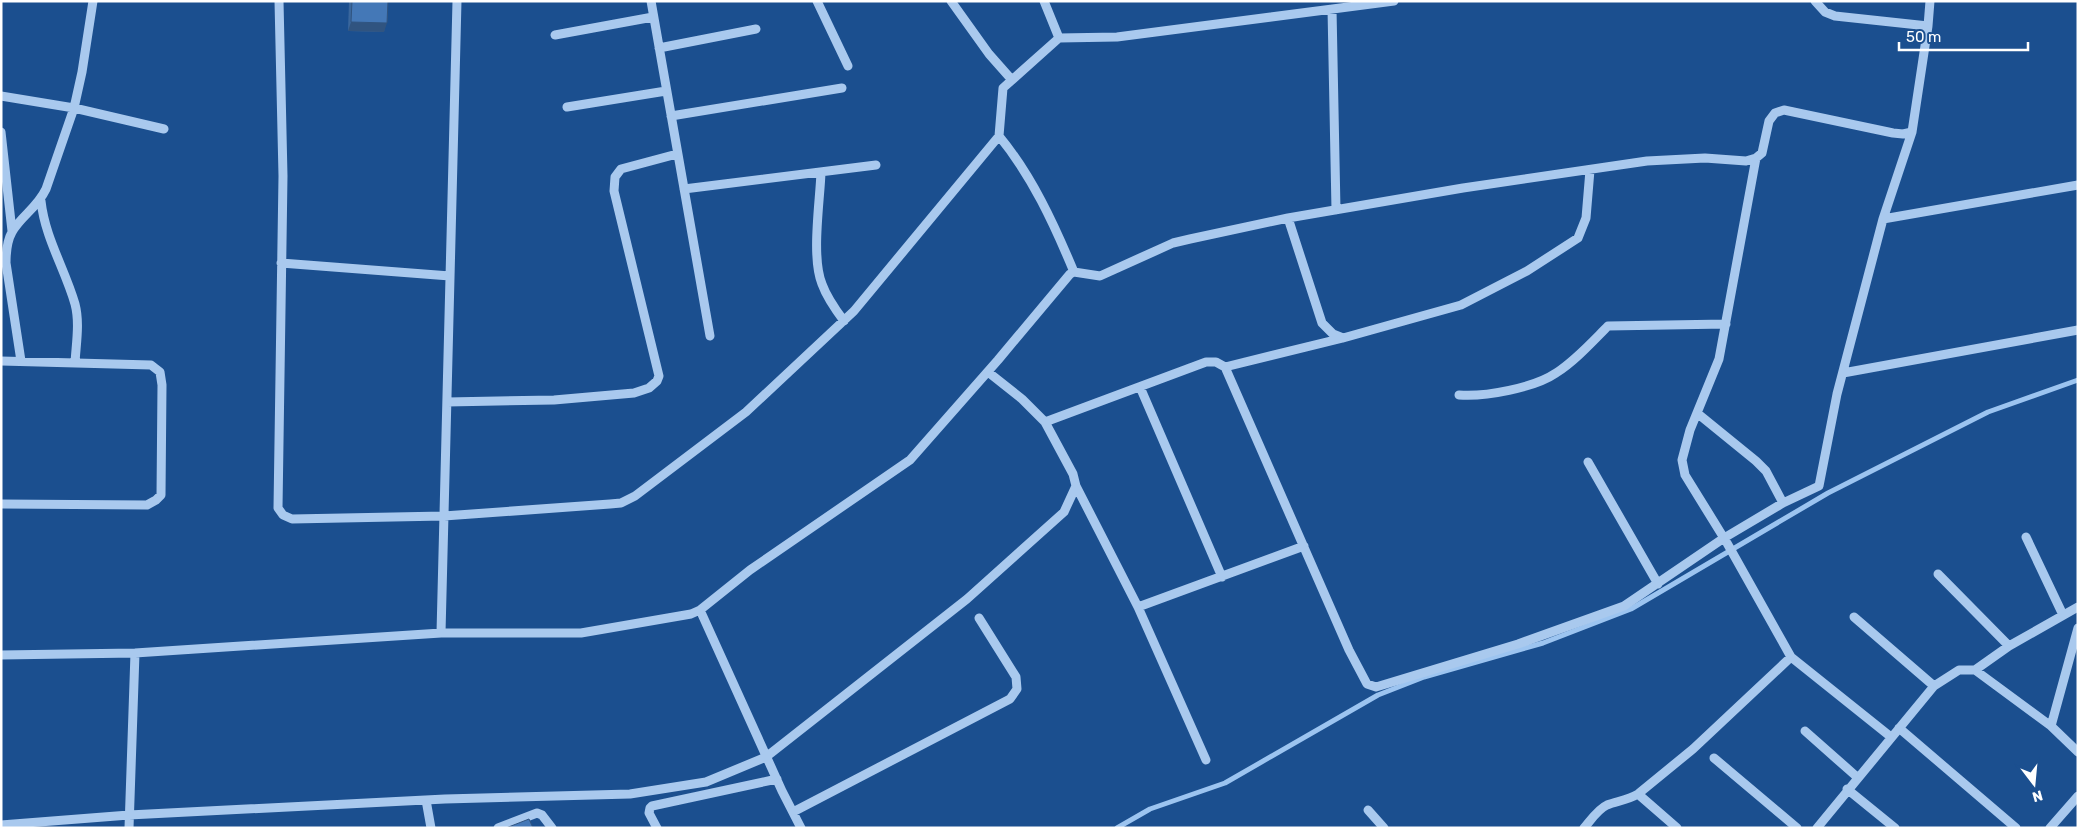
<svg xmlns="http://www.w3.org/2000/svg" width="2079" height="829" viewBox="0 0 2079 829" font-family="Rubik,sans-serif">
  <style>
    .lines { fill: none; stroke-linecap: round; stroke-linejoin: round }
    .stream { stroke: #9cc4f0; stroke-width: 5 }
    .minor { stroke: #a9c9ee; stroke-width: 9 }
    .wall { fill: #3a679d }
    .shaded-wall { fill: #305480 }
    .building { fill: #4478b7; stroke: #305480 }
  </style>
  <rect width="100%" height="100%" fill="#1b4f8f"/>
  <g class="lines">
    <!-- stream -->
    <path class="stream" d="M 1117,828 L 1150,809 L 1225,783 L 1378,695 L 1424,677 L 1543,643 L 1631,609 L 1828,493 L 1988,412 L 2078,380"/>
    <!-- minor -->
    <path class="minor" d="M 279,1 L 283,176 L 278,508 L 283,515 L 292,519 L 444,516 L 610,504 L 621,503 L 635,496 L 746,412 L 854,311 L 999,136
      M 651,1 L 710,336
      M 817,1 L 848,66
      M 951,1 L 989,54 L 1012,80
      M 1044,1 L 1059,38
      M 1815,1 L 1825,12 L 1835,16 L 1928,26
      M 1332,9 L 1336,210
      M 555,35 L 653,17
      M 659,48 L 756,29
      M 1,96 L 74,108 L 164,129
      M 567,107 L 666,91
      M 671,116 L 842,88
      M 1,132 L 12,231
      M 821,172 C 820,202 811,257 822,284 C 827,298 835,309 844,321
      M 684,189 L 876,165
      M 41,201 C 45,238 65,269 75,304 C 80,323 76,344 75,363
      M 1288,218 L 1322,323 L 1333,334 L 1343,338 L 1461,305 L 1527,271 L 1578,238 L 1586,218 L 1590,170
      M 1883,219 L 2078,185
      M 281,263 L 450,276
      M 1074,272 C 1054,224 1032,176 999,136 L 1003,88 L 1059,38 L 1117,37 L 1394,1
      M 1,361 L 151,365 L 160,372 L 162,385 L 161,495 L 156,500 L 147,505 L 1,504
      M 21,361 L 6,263 C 6,252 7,241 12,232 C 21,216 37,208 46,189 L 74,108 L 82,72 L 93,1
      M 1225,367 L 1343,338
      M 1843,373 L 2078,330
      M 1140,387 L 1222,577
      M 1459,395 C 1485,397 1534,388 1556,373 C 1575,361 1592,342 1608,326 L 1726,324
      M 447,402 L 554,400 L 634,393 L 649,388 L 657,381 L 659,376 L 614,191 L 615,177 L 621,169 L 677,154
      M 1697,413 L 1756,461 L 1766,471 L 1783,503
      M 1045,422 L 1206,362 L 1216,362 L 1225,367 L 1349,650 L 1367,684 L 1376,687 L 1518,644 L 1624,606 L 1724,538 L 1783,503 L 1819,486 L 1837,394 L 1883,219 L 1912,132 L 1928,26 L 1930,1
      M 1588,462 L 1658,584
      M 1076,486 L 1138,607 L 1206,760
      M 2026,537 L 2063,615
      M 1938,574 L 2009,646
      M 1138,607 L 1304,546
      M 700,610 L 782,791 L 801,828
      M 1854,617 L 1934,686
      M 441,633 L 457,1
      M 1,655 L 135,653 L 441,633 L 581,633 L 691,614 L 700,610 L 750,570 L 910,460 L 998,360 L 1070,274 L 1074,272 L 1100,276 L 1173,243 L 1190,239 L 1288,218 L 1463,188 L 1647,161 L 1705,158 L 1746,161 L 1756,158 L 1762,153 L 1769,121 L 1775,113 L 1784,110 L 1893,133 L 1903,134 L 1912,132
      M 1791,657 L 1891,737
      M 1975,670 L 2009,646 L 2078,607
      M 2051,726 L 2078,628
      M 1899,728 L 2016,828
      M 1805,731 L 1857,777
      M 1714,758 L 1797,828
      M 1847,789 L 1895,828
      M 1638,794 L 1677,828
      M 426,800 L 431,828
      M 1368,810 L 1384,828
      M 793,812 L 1010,699 L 1017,689 L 1016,677 L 979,618
      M 1,825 L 129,815 L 445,799 L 630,794 L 706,782 L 766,757 L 967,599 L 1064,512 L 1076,486 L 1073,474 L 1045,422 L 1022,399 L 988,372
      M 129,828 L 135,653
      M 498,828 L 537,813 L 542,815 L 552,828
      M 657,828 L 649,813 L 650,808 L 652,806 L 777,779
      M 1584,828 C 1591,820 1598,809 1607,805 C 1618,801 1628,800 1638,794 L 1693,749 L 1791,657 L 1727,543 L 1685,475 L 1682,460 L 1690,430 L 1719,359 L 1756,158
      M 1817,828 L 1934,686 L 1959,670 L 1975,670 L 2051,726 L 2078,752
      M 2050,828 L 2078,796"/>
  </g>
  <!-- wall -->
  <path class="wall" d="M 349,1 L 388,1 L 384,32 L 348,31 Z"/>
  <!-- shaded-wall -->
  <path class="shaded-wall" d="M 351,22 L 387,23 L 384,32 L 348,31 Z"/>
  <!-- building -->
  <path class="building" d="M 352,1 L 388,1 L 387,23 L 351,22 Z
    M 529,819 L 533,828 L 506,828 Z"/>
  <!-- border -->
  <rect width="2079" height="829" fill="none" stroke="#ffffff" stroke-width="5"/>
  <!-- north arrow -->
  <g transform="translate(2034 784) rotate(164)" stroke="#1b4f8f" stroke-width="4" paint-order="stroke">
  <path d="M0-4L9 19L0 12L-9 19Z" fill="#ffffff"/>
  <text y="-8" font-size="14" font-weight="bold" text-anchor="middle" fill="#ffffff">N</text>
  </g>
  <!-- scale -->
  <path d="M1899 42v8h129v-8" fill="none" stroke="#ffffff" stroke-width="2.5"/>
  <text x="1906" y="42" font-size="15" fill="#ffffff" stroke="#1b4f8f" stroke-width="4" paint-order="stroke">50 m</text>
</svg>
